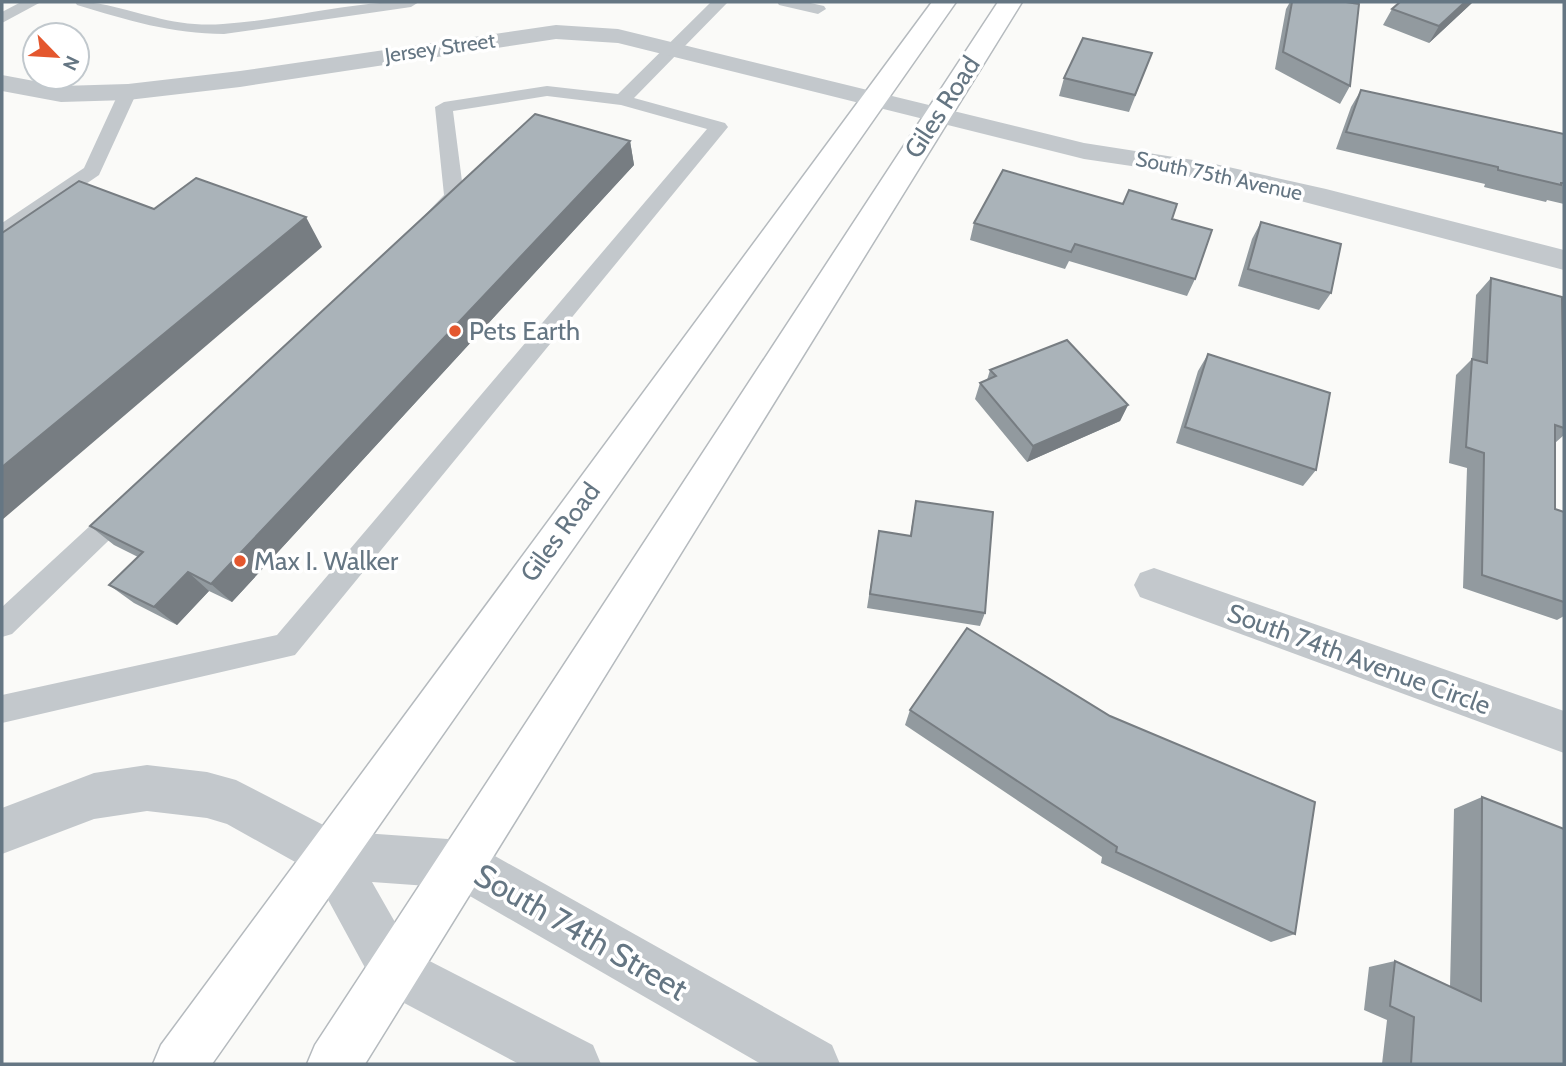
<svg xmlns="http://www.w3.org/2000/svg" width="1566" height="1066" viewBox="0 0 1566 1066" font-family="Cabin,sans-serif">
  <style>
    .lines { fill: none; stroke-linecap: round; stroke-linejoin: round }
    .primary-casing { stroke: #b5babe; stroke-width: 3 }
    .service { fill: #c3c8cc; fill-rule: evenodd }
    .minor { fill: #c3c8cc; fill-rule: evenodd }
    .primary { fill: #fff; fill-rule: evenodd }
    .wall { fill: #929a9f }
    .shaded-wall { fill: #777d82 }
    .building { fill: #aab3b9; stroke: #777d82; stroke-width: 2 }
    .poi-dot { fill: #e4572e; stroke: #fff; stroke-width: 2.5 }
    .labels { text-anchor: middle; stroke-width: 7; stroke-linejoin: round; paint-order: stroke }
    .far-street-label { font-size: 21px; fill: #657683; stroke: #fff }
    .street-label { font-size: 26px; fill: #657683; stroke: #fff }
    .poi-label { font-size: 26px; fill: #657683; stroke: #fff; text-anchor: start }
    .near-street-label { font-size: 32px; fill: #657683; stroke: #fff }
  </style>
  <rect width="100%" height="100%" fill="#fafaf8"/>
  <g class="lines">
    <!-- primary casing -->
    <g class="primary-casing">
      <path id="primary" d="M 932,2 L 956,2 L 212,1064 L 153,1064 L 161,1045 Z
        M 998,2 L 1022,2 L 365,1064 L 307,1064 L 315,1045 Z"/>
    </g>
    <!-- service -->
    <path class="service" d="M 21,2 L 41,2 L 2,23 L 2,12 Z
      M 75,2 C 103,1 127,11 154,17 C 176,23 200,26 223,24 C 290,20 352,0 419,2 L 411,7 L 224,34 C 173,34 126,20 77,5 Z
      M 711,2 L 728,2 L 634,98 L 725,123 L 728,127 L 295,655 L 2,723 L 2,695 L 277,635 L 707,129 L 621,105 L 547,96 L 453,111 L 464,197 C 455,209 442,226 426,222 L 423,217 L 444,195 L 435,107 L 444,102 L 547,86 L 618,94 Z
      M 777,2 L 806,2 L 824,6 L 826,9 L 818,14 L 779,5 Z
      M 128,87 L 137,92 L 99,175 L 9,237 L 2,239 L 2,223 L 84,168 L 119,92 Z
      M 126,497 L 135,501 L 139,508 L 135,515 L 12,634 L 2,637 L 2,607 L 117,501 Z"/>
    <!-- minor -->
    <path class="minor" d="M 556,25 L 618,29 L 1084,143 L 1206,162 L 1326,189 L 1564,250 L 1564,270 L 1266,192 L 1145,168 L 1084,159 L 618,43 L 556,39 L 240,87 L 128,100 L 61,102 L 2,91 L 2,75 L 61,86 L 128,84 L 240,71 Z
      M 1154,568 L 1564,711 L 1564,753 L 1140,597 L 1134,585 L 1140,573 Z
      M 147,765 L 207,772 L 236,780 L 335,831 L 462,840 L 479,847 L 832,1045 L 840,1064 L 761,1064 L 456,888 L 372,882 L 412,952 L 593,1045 L 601,1064 L 519,1064 L 376,988 L 313,872 L 227,824 L 207,818 L 147,811 L 94,819 L 2,854 L 2,808 L 94,773 Z"/>
    <!-- primary -->
    <use href="#primary" class="primary"/>
  </g>
  <!-- wall -->
  <path class="wall" d="M 1290,2 L 1346,2 L 1350,86 L 1340,104 L 1275,69 L 1286,9 Z
    M 1473,2 L 1429,43 L 1383,25 L 1392,9 Z
    M 1152,53 L 1129,112 L 1059,96 L 1064,78 Z
    M 1361,90 L 1564,134 L 1564,204 L 1547,200 L 1546,202 L 1484,187 L 1485,184 L 1336,149 L 1351,107 Z
    M 630,141 L 634,165 L 232,602 L 209,591 L 177,625 L 134,603 L 109,585 L 138,557 L 114,545 L 90,526 Z
    M 1172,219 L 1195,279 L 1187,296 L 1069,261 L 1065,269 L 970,240 L 974,223 Z
    M 1261,222 L 1331,293 L 1319,310 L 1238,286 L 1252,239 Z
    M 1491,278 L 1564,386 L 1564,435 L 1555,443 L 1555,509 L 1564,512 L 1564,616 L 1557,620 L 1463,588 L 1467,468 L 1449,463 L 1456,375 L 1472,359 L 1476,295 Z
    M 1208,354 L 1316,470 L 1303,486 L 1176,443 L 1198,371 Z
    M 990,370 L 1128,405 L 1120,421 L 1027,462 L 975,399 L 980,383 L 987,380 Z
    M 916,501 L 985,613 L 980,626 L 867,608 L 879,531 L 910,536 Z
    M 910,710 L 1295,934 L 1271,942 L 1101,863 L 1102,857 L 905,725 Z
    M 1482,797 L 1564,1064 L 1382,1064 L 1387,1020 L 1364,1010 L 1369,967 L 1395,961 L 1450,987 L 1454,809 Z"/>
  <!-- shaded-wall -->
  <path class="shaded-wall" d="M 1465,2 L 1473,2 L 1429,43 L 1439,26 Z
    M 630,141 L 634,165 L 232,602 L 211,584 Z
    M 306,217 L 322,247 L 2,520 L 2,467 Z
    M 1128,405 L 1120,421 L 1027,462 L 1033,446 Z
    M 188,572 L 209,591 L 177,625 L 154,607 Z"/>
  <!-- building -->
  <path class="building" d="M 1292,2 L 1346,2 L 1359,4 L 1350,86 L 1283,52 Z
    M 1400,2 L 1465,2 L 1439,26 L 1392,9 Z
    M 1083,38 L 1152,53 L 1135,95 L 1064,78 Z
    M 1361,90 L 1564,134 L 1564,183 L 1561,183 L 1561,185 L 1498,170 L 1498,167 L 1346,132 Z
    M 535,114 L 630,141 L 211,584 L 188,572 L 154,607 L 109,585 L 143,552 L 90,526 Z
    M 1003,170 L 1123,204 L 1129,190 L 1177,204 L 1172,219 L 1212,230 L 1195,279 L 1075,244 L 1071,252 L 974,223 Z
    M 196,178 L 306,217 L 2,467 L 2,233 L 79,181 L 154,209 Z
    M 1261,222 L 1341,244 L 1331,293 L 1248,269 Z
    M 1491,278 L 1562,297 L 1564,428 L 1555,425 L 1555,509 L 1564,512 L 1564,602 L 1482,575 L 1484,453 L 1466,447 L 1472,359 L 1487,363 Z
    M 1067,340 L 1128,405 L 1033,446 L 980,383 L 996,376 L 990,370 Z
    M 1208,354 L 1330,393 L 1316,470 L 1185,427 Z
    M 916,501 L 993,512 L 985,613 L 870,594 L 879,531 L 911,536 Z
    M 967,628 L 1110,716 L 1315,802 L 1295,934 L 1116,852 L 1117,847 L 910,710 Z
    M 1482,797 L 1564,829 L 1564,1064 L 1411,1064 L 1414,1017 L 1390,1006 L 1395,961 L 1481,1001 Z"/>
  <!-- markers -->
  <g class="poi-dot">
    <circle cx="455" cy="331" r="7"/>
    <circle cx="240" cy="561" r="7"/>
  </g>
  <g class="labels">
    <!-- far-street labels -->
    <g class="far-street-label">
      <text transform="translate(440 48) rotate(-8)" y="7">Jersey Street</text>
      <text transform="translate(1219 176) rotate(12)" y="7">South 75th Avenue</text>
    </g>
    <!-- street labels -->
    <g class="street-label">
      <text transform="translate(942 107) rotate(-57)" y="9">Giles Road</text>
      <text transform="translate(560 532) rotate(-54)" y="9">Giles Road</text>
      <text transform="translate(1359 659) rotate(20)" y="9">South 74th Avenue Circle</text>
    </g>
    <!-- poi labels -->
    <g class="poi-label">
      <text x="469" y="340">Pets Earth</text>
      <text x="254" y="570">Max I. Walker</text>
    </g>
    <!-- near-street labels -->
    <g class="near-street-label">
      <text transform="translate(581 932) rotate(30)" y="11">South 74th Street</text>
    </g>
  </g>
  <!-- border -->
  <rect width="1566" height="1066" fill="none" stroke="#657683" stroke-width="7"/>
  <!-- north arrow -->
  <g transform="translate(56 56) rotate(115)"><circle r="33" fill="#ffffff" stroke="#c1c8cd" stroke-width="2"/>
  <path d="M0-5L12 26L0 18L-12 26Z" fill="#e4572e"/>
  <text y="-10" font-size="19" font-weight="bold" text-anchor="middle" fill="#657683">N</text>
  </g>
</svg>
